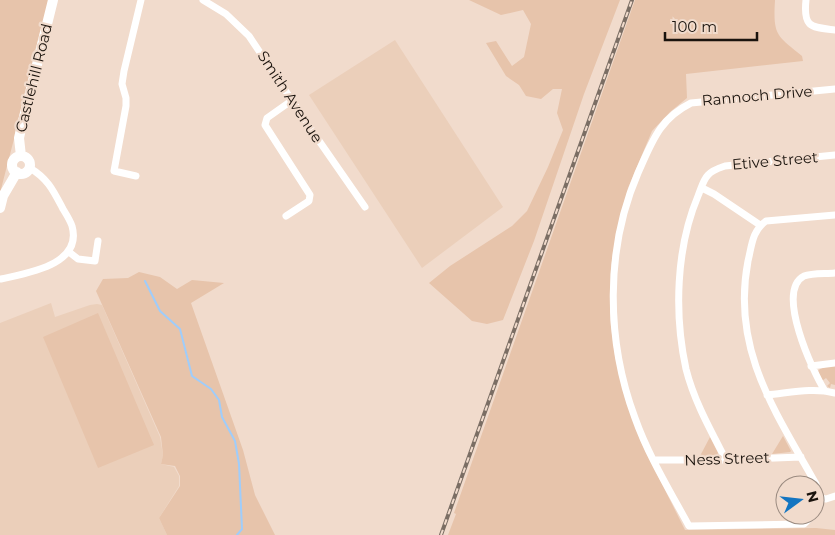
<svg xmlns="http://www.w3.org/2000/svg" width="835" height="535" viewBox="0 0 835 535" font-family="Montserrat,sans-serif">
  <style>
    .built { fill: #ebcfba }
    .green { fill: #e7c4ab }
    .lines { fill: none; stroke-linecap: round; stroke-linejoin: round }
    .stream { stroke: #9fcdfb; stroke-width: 2 }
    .minor { stroke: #fff; stroke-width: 7 }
    .secondary { stroke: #fff; stroke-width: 10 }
    .rail-casing { stroke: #7b6e64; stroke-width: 4 }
    .rail { stroke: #f1dbcc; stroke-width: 2; stroke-dasharray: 5.5; stroke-linecap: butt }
    .labels { text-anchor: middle; stroke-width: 4.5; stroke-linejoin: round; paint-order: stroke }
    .street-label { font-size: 15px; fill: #1a130d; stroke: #f1dbcc }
  </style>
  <rect width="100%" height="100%" fill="#f1dbcc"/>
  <!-- built -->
  <path class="built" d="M 395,40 L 503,207 L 422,268 L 309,95 Z
    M 51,303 L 55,317 L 90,305 L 97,304 L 102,305 L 160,437 L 163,455 L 161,464 L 174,467 L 179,476 L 179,486 L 159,518 L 167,535 L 0,535 L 0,323 Z"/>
  <!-- green -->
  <path class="green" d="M 0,0 L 50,0 L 0,193 Z
    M 469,0 L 620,0 L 584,94 L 534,241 L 503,320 L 487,324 L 472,321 L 429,283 L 450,266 L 512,226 L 527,211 L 548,167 L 563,130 L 557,113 L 562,89 L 553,89 L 541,99 L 526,96 L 519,85 L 506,76 L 486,43 L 496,41 L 512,66 L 524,57 L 531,24 L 523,10 L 501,15 Z
    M 635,0 L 775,0 C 773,35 776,35 802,56 L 803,61 L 686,74 L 687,98 L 670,112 L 652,131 L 628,188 L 611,265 L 610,320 L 615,356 L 625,398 L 641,442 L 685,530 L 816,528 L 835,530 L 835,535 L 448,535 L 456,514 L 454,513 Z
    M 139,272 L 160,277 L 177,289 L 192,280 L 224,283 L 191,303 L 243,450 L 255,495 L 275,535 L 167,535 L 159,518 L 180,486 L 180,476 L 175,466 L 161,464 L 163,455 L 161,437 L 96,291 L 103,279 L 128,278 Z
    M 98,313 L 154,445 L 98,468 L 43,337 Z
    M 828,366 L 835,366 L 835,385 L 831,384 L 830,388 L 827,386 L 830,383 L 826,378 L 822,381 L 818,371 L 820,369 Z
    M 783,436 L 791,451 L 790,452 L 772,454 Z
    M 710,437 L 718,453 L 717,455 L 700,456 Z"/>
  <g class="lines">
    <!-- stream -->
    <path class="stream" d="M 145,281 L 160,311 L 180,329 L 192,376 L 211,389 L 219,400 L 222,417 L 235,441 L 239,464 L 242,529 L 237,535"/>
    <!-- minor -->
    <path class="minor" d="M 203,0 L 226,14 L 249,36 L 315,135 L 365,207
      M 806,0 C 803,28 811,27 835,30
      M 136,176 L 114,171 L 126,106 L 126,98 L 122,84 L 124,71 L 141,0
      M 702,188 L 714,194 L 760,225
      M 286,216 L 309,201 L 310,195 L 265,125 L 267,118 L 291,101
      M 69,252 L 78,259 L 95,261 L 98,241
      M 1,279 C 27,273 83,265 72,226 C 70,220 66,214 63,209 C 53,190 48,179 30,168
      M 811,366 L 835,363
      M 825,391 C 813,372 775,291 804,276 C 812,273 826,274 835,273
      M 767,395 C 789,393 813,387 835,393
      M 654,460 L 726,460 L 801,457
      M 726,460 C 711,431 694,401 686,369 C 674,314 676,248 698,196 C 701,189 703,180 708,175 C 712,170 719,168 725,166 L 835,155
      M 819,498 L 826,499 L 835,496
      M 815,513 L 819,498 L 816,484 C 775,411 731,349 748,261 C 752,245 752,231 766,221 L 835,215
      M 813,515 L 804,524 L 802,524 L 689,526 C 670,491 648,455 635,418 C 606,340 605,249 638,173 C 652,142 659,119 691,103 L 835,89"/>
    <!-- secondary -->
    <path class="secondary" d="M 21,156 L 19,138 L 21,129 L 53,0
      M12 165a9 9 0 1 1 18 0a9 9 0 1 1-18 0Z
      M 0,208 L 3,196 L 17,172"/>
    <!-- rail casing -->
    <g class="rail-casing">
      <path id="rail" d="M 441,535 L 632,0"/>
    </g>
    <!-- rail -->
    <use href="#rail" class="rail"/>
  </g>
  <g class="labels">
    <!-- street labels -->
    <g class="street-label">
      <text transform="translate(34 78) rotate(-76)" y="5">Castlehill Road</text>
      <text transform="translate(757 96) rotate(-5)" y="5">Rannoch Drive</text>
      <text transform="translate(290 97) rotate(57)" y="5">Smith Avenue</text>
      <text transform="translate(775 161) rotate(-5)" y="5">Etive Street</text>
      <text transform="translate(727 459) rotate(-2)" y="5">Ness Street</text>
    </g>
  </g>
  <!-- north arrow -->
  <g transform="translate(800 500) rotate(75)"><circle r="24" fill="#f1dbcc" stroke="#9b8b80"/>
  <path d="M0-4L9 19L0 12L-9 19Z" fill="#1375c1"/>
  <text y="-8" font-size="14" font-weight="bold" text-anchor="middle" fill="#1a130d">N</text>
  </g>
  <!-- scale -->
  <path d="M665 32v8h92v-8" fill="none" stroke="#1a130d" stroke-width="2.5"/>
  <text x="672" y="32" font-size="15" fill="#1a130d" stroke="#f1dbcc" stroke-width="4" paint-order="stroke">100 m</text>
</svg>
